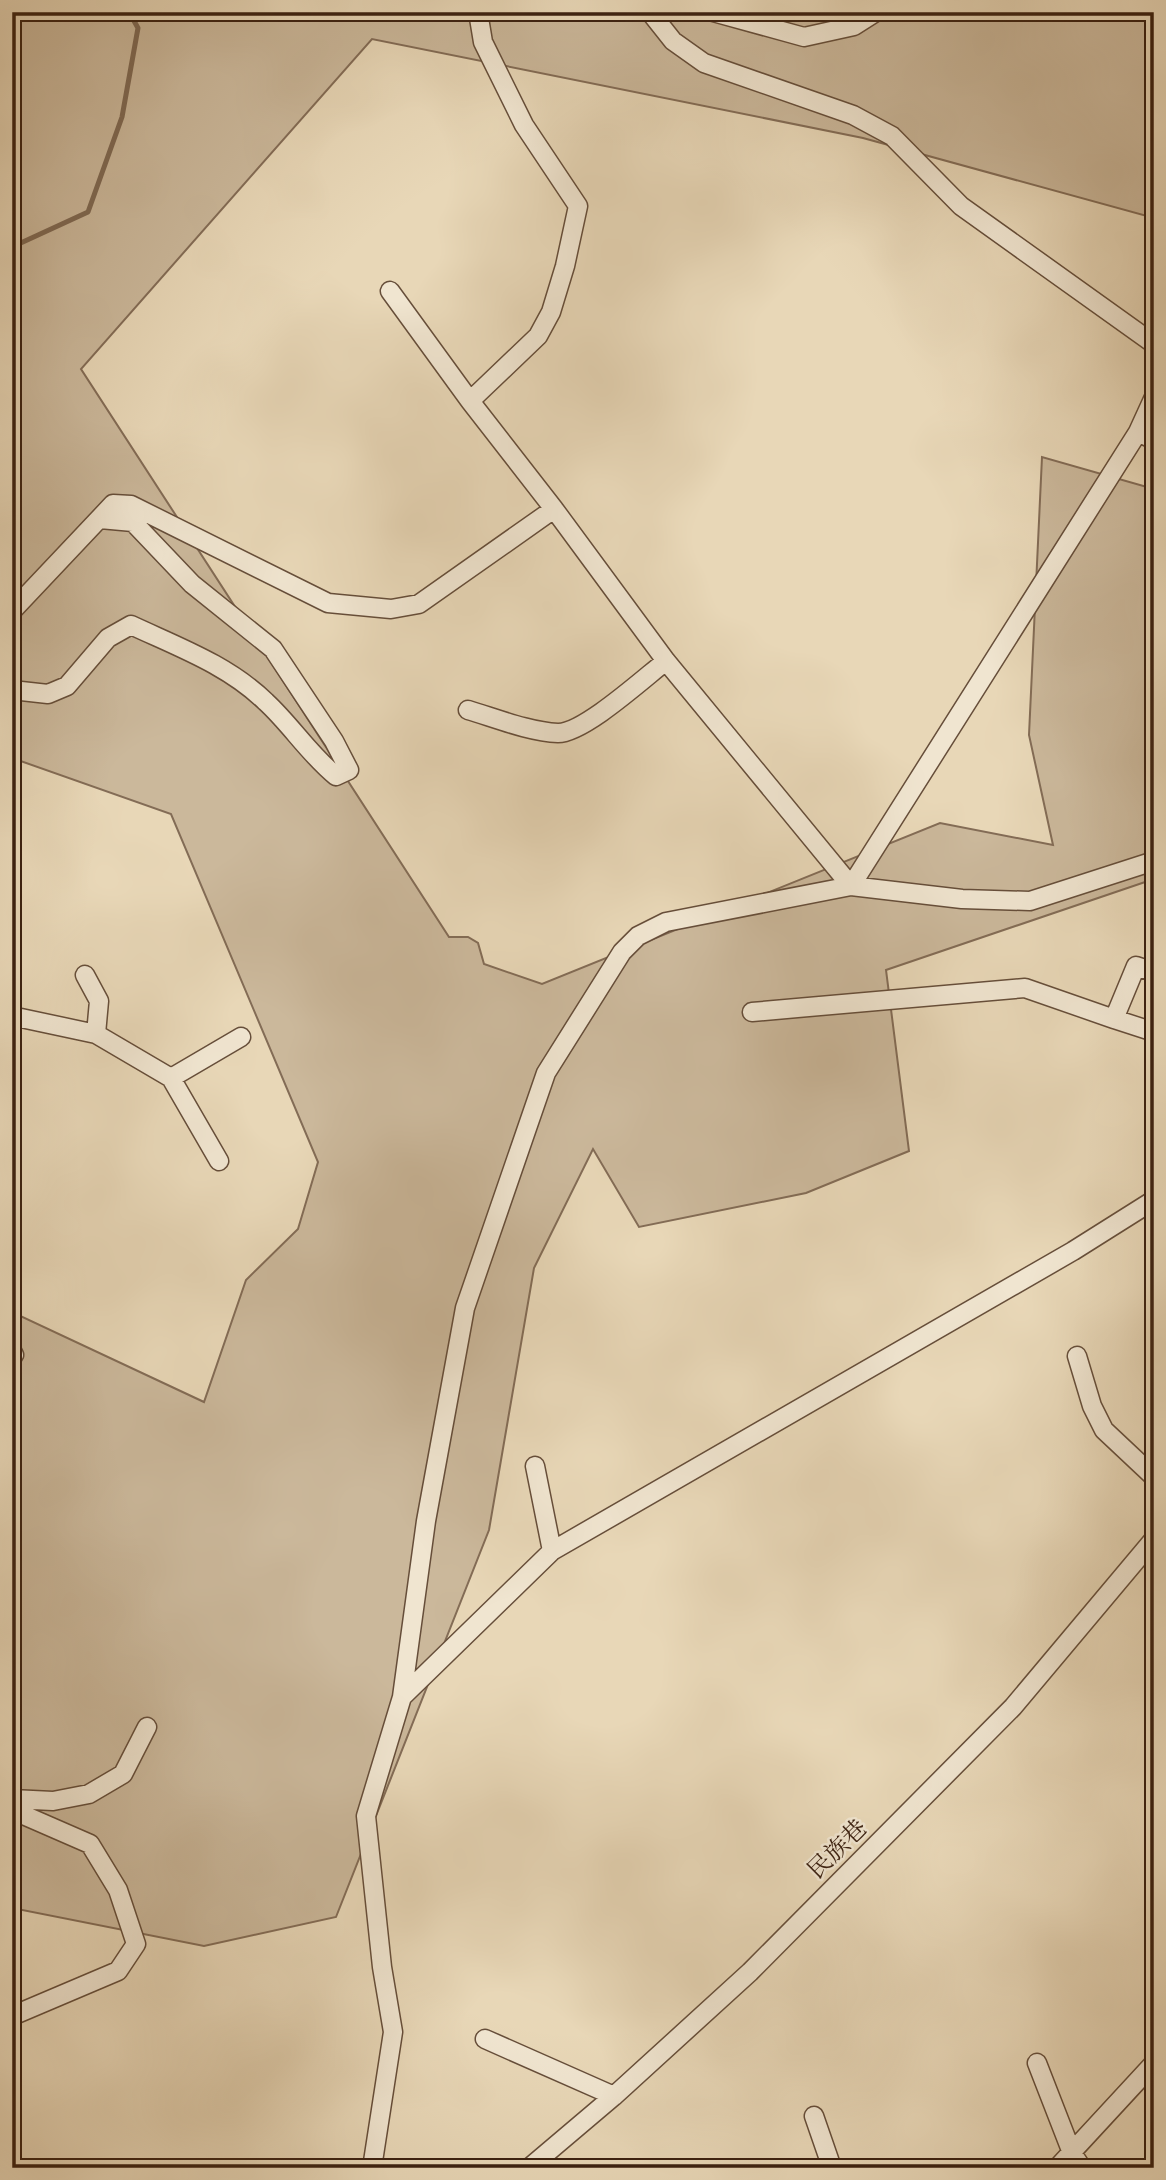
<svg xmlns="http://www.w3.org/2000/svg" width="1166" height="2180" viewBox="0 0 1166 2180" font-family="'IM FELL English','Noto Serif TC',serif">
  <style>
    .green { fill: #cbb89b; stroke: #836c56; stroke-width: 2 }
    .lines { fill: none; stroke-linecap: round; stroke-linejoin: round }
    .stream { stroke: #7f6953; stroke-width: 5 }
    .minor-casing { stroke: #664e3a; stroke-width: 21 }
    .minor { stroke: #f0e5d0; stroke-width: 18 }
    .labels { text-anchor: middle; stroke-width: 5; stroke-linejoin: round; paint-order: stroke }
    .street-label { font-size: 24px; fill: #3b2111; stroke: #f0e5d0 }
  </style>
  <rect width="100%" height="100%" fill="#e8d7b7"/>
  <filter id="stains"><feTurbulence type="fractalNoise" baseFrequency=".00286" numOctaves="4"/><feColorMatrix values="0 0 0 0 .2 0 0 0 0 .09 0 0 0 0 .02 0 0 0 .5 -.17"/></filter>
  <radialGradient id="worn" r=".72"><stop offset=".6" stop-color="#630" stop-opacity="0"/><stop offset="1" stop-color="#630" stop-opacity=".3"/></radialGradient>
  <!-- green -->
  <path class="green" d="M 12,12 L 1154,12 L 1154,218 L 863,138 L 372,39 L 81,369 L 449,937 L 468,937 L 478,943 L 484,964 L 542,984 L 940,823 L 1053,845 L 1029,735 L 1042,457 L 1154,489 L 1154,879 L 886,970 L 909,1151 L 806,1193 L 639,1227 L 593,1149 L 534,1268 L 489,1530 L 336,1917 L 204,1946 L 12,1908 L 12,1312 L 204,1402 L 246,1280 L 298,1229 L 318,1162 L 171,814 L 12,758 Z"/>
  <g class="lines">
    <!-- stream -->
    <path class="stream" d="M 12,247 L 88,212 L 122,117 L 138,28 L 129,12"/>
    <!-- minor casing -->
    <g class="minor-casing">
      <path id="minor" d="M 478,12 L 483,42 L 524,125 L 578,206 L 565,266 L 551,312 L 538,336 L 470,401 L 554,509 L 666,661 L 851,886 L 962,899 L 1030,901 L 1154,861
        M 650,12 L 673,41 L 704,63 L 853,115 L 892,136 L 961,206 L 1154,344
        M 713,12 L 804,37 L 854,26 L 876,12
        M 390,291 L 470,401
        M 1138,432 L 1154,440
        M 12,611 L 113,504 L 131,505 L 328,603 L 391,609 L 419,604 L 554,509
        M 12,690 L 48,694 L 67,686 L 108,638 L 131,625 C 178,647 228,665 266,702 C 291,725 309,754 336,776 L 349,770 L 334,741 L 273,649 L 192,584 L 133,522 L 100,519
        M 468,710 C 495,718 530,732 558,733 C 584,733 644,678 666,661
        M 85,975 L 99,1001 L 96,1034
        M 752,1012 L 1025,988 L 1114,1019 L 1136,966 L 1154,972
        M 1114,1019 L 1154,1032
        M 12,1022 L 21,1018 L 96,1034 L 171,1078 L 219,1161
        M 171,1078 L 241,1037
        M 12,1351 L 14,1355
        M 1077,1356 L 1092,1406 L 1104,1430 L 1154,1477
        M 535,1466 L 552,1551
        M 402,1697 L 426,1521 L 465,1308 L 546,1073 L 622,952 L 638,936 L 666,922 L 851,886 L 1138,432 L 1154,397
        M 12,1799 L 53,1801 L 89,1794 L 123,1774 L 147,1727
        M 12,1810 L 90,1844 L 118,1890 L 136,1944 L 118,1971 L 12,2016
        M 485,2039 L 614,2096
        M 1037,2063 L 1072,2153 L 1082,2168
        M 814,2116 L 832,2168
        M 372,2168 L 393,2032 L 382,1967 L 366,1816 L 402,1697 L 552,1551 L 1073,1251 L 1154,1200
        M 529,2168 L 614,2096 L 750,1972 L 1013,1707 L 1154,1539
        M 1057,2168 L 1154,2063"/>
    </g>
    <!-- minor -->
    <use href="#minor" class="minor"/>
  </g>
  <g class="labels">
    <!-- street labels -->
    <g class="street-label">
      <text transform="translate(837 1849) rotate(-45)" y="8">民族巷</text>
    </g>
  </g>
  <!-- margin -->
  <rect width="1166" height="2180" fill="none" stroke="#e8d7b7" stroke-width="42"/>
  <rect x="14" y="14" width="1138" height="2152" fill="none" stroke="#3b2111" stroke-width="3.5"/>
  <rect x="21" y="21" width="1124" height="2138" fill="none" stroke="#3b2111" stroke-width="2"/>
  <rect width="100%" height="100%" filter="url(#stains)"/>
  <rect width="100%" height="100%" fill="url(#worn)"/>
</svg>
